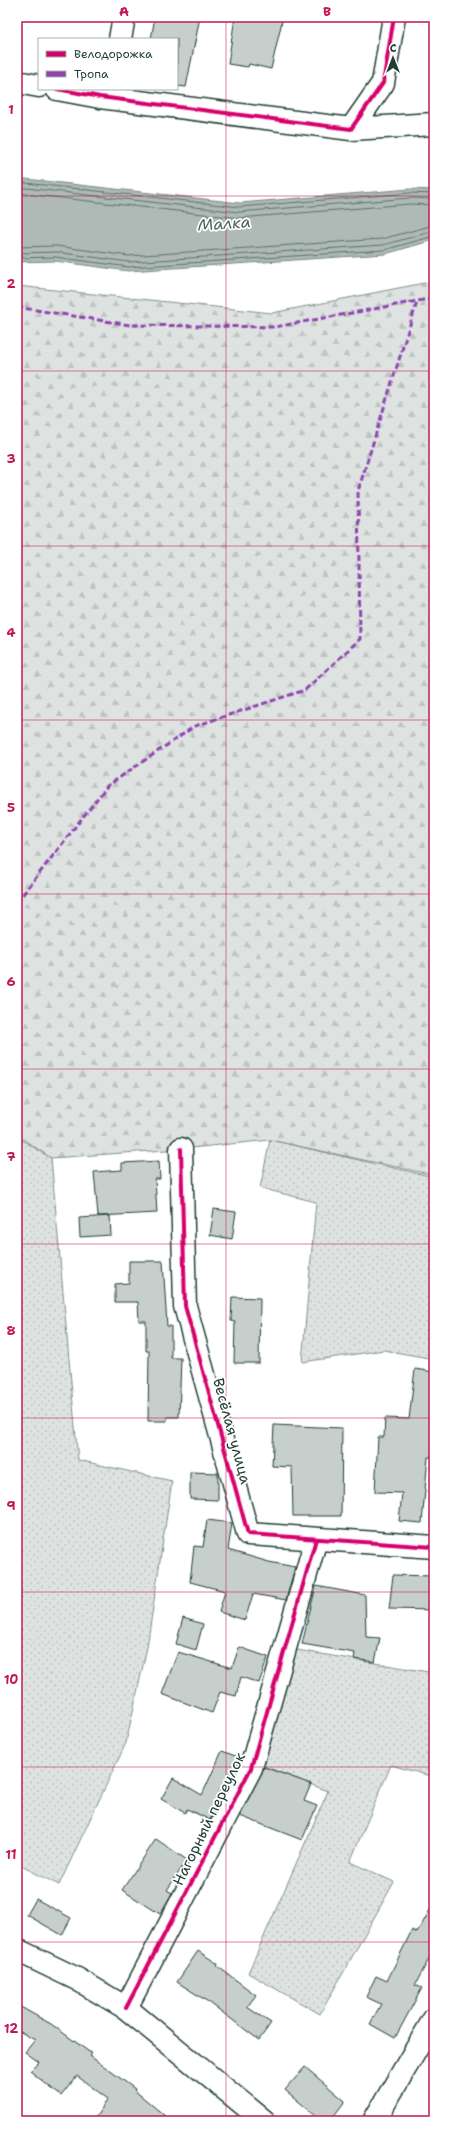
<svg xmlns="http://www.w3.org/2000/svg" width="451" height="2138" viewBox="0 0 451 2138" font-family="'Shantell Sans',sans-serif">
  <style>
    .forest { fill: url(#forest-firs); stroke: #7e908b }
    .garden { fill: url(#garden-dots); stroke: #7e908b }
    .water { fill: #afbab7; stroke: #758883 }
    .lines { fill: none; stroke-linecap: round; stroke-linejoin: round }
    .shore { stroke: #596f68; stroke-width: 1 }
    .building { fill: #c7cfcc; stroke: #1f3d34 }
    .minor-casing { stroke: #1f3d34; stroke-width: 25 }
    .minor { stroke: #fff; stroke-width: 22 }
    .quiet { stroke: #8e44ad; stroke-width: 3; stroke-dasharray: 6 3; stroke-linecap: butt }
    .cycleway-casing { stroke: #fff; stroke-width: 6 }
    .cycleway { stroke: #d6006c; stroke-width: 4 }
    .grid { fill: none; stroke: #c2185b; stroke-width: 1; stroke-opacity: 0.55 }
    .labels { text-anchor: middle; stroke-width: 3.5; stroke-linejoin: round; paint-order: stroke }
    .street-label { font-size: 15px; fill: #1f3d34; stroke: #fff }
    .water-label { font-size: 16px; font-style: italic; fill: #4a625b; stroke: #fff }
    .neatline { fill: none; stroke: #c2185b; stroke-width: 1.5 }
    .grid-label { font-size: 13px; text-anchor: middle; font-weight: bold; fill: #c2185b }
  </style>
  <defs>
    <pattern id="forest-firs" width="22" height="20" patternUnits="userSpaceOnUse"><rect width="22" height="20" fill="#dee3e2"/><path d="M5 1l3.5 6h-7zM16 11l3.5 6h-7z" fill="#bec4c2"/></pattern>
    <pattern id="garden-dots" width="8" height="8" patternUnits="userSpaceOnUse"><rect width="8" height="8" fill="#dee3e2"/><path d="M2 2h.1M6 6h.1" fill="none" stroke="#bec4c2" stroke-width="1.8" stroke-linecap="round"/></pattern>
  </defs>
  <rect width="100%" height="100%" fill="#fff"/>
  <filter id="ink" filterUnits="userSpaceOnUse"><feTurbulence type="fractalNoise" baseFrequency=".025" numOctaves="2"/><feDisplacementMap in="SourceGraphic" scale="8" xChannelSelector="R" yChannelSelector="G"/><feConvolveMatrix kernelMatrix="1 2 1 2 8 2 1 2 1" color-interpolation-filters="sRGB"/></filter>
  <g filter="url(#ink)">
    <!-- forest -->
    <path class="forest" d="M 434,281 L 434,1175 L 270,1140 L 181,1149 L 51,1158 L 17,1135 L 17,286 L 272,313 Z"/>
    <!-- garden -->
    <path class="garden" d="M 17,1137 L 51,1158 L 78,1460 L 172,1481 L 147,1647 L 126,1743 L 59,1885 L 17,1864 Z
      M 270,1140 L 434,1177 L 434,1359 L 384,1350 L 302,1362 L 316,1202 L 260,1188 Z
      M 285,1648 L 434,1673 L 434,1777 L 391,1765 L 350,1862 L 394,1882 L 320,2014 L 248,1973 L 328,1791 L 266,1767 L 255,1754 Z"/>
    <!-- water -->
    <path class="water" d="M 17,178 L 240,203 L 410,189 L 434,190 L 434,240 L 385,254 L 128,271 L 55,261 L 17,262 Z"/>
    <g class="lines">
      <!-- shore -->
      <path class="shore" d="M 17,182 L 239,207 L 410,193 L 434,194
        M 17,187 L 239,212 L 410,198 L 434,199
        M 17,193 L 239,218 L 410,204 L 434,205
        M 17,247 L 56,246 L 129,256 L 382,239 L 434,225
        M 17,253 L 56,252 L 129,262 L 383,245 L 434,231
        M 17,258 L 55,257 L 129,267 L 384,250 L 434,236"/>
    </g>
    <!-- building -->
    <path class="building" d="M 155,17 L 200,17 L 186,87 L 177,86 L 177,39 L 151,39 Z
      M 235,17 L 283,17 L 271,69 L 249,64 L 248,67 L 228,64 Z
      M 159,1161 L 160,1179 L 155,1179 L 157,1213 L 98,1216 L 94,1172 L 122,1170 L 122,1163 Z
      M 214,1209 L 236,1212 L 232,1239 L 210,1235 Z
      M 110,1216 L 111,1235 L 80,1237 L 79,1218 Z
      M 129,1261 L 163,1261 L 167,1326 L 171,1326 L 171,1358 L 181,1358 L 179,1417 L 167,1417 L 167,1421 L 148,1421 L 149,1351 L 146,1351 L 146,1321 L 139,1321 L 138,1302 L 115,1302 L 115,1284 L 129,1283 Z
      M 232,1297 L 260,1298 L 259,1363 L 234,1363 L 235,1322 L 231,1321 Z
      M 415,1369 L 434,1372 L 434,1434 L 432,1457 L 428,1457 L 422,1523 L 399,1521 L 402,1493 L 375,1492 L 378,1437 L 384,1437 L 385,1418 L 409,1419 Z
      M 274,1425 L 342,1428 L 341,1516 L 293,1516 L 292,1467 L 272,1466 Z
      M 190,1472 L 218,1473 L 218,1500 L 190,1499 Z
      M 207,1520 L 232,1523 L 228,1550 L 269,1562 L 295,1567 L 286,1600 L 253,1594 L 245,1620 L 219,1612 L 225,1591 L 190,1582 L 194,1546 L 203,1547 Z
      M 393,1575 L 434,1576 L 434,1610 L 389,1609 Z
      M 316,1586 L 365,1595 L 366,1637 L 380,1638 L 375,1662 L 354,1659 L 355,1653 L 302,1644 Z
      M 183,1618 L 203,1624 L 196,1650 L 176,1644 Z
      M 239,1647 L 268,1657 L 259,1683 L 241,1677 L 236,1696 L 220,1692 L 212,1713 L 162,1694 L 178,1652 L 232,1668 Z
      M 222,1751 L 241,1758 L 210,1820 L 187,1809 L 185,1813 L 161,1799 L 173,1778 L 202,1795 Z
      M 264,1767 L 311,1784 L 304,1801 L 317,1806 L 302,1840 L 240,1816 Z
      M 156,1839 L 187,1860 L 167,1890 L 172,1893 L 160,1914 L 122,1890 Z
      M 36,1899 L 71,1918 L 62,1935 L 27,1915 Z
      M 434,1903 L 434,1950 L 415,1985 L 422,1988 L 395,2038 L 370,2024 L 381,2004 L 366,1997 L 376,1976 L 387,1981 L 412,1930 L 417,1933 Z
      M 198,1951 L 218,1964 L 217,1966 L 256,1995 L 247,2007 L 271,2023 L 259,2040 L 210,2003 L 177,1982 Z
      M 17,2005 L 51,2024 L 92,2054 L 90,2056 L 135,2089 L 134,2090 L 171,2121 L 93,2121 L 108,2099 L 77,2076 L 61,2096 L 30,2071 L 39,2062 L 25,2052 L 35,2040 L 17,2030 Z
      M 305,2067 L 345,2101 L 330,2121 L 322,2121 L 285,2090 Z"/>
    <g class="lines">
      <!-- minor casing -->
      <g class="minor-casing">
        <path id="minor" d="M 120,39 L 124,17
          M 17,82 L 39,86
          M 57,89 L 100,97 L 351,129 L 383,83 L 394,17
          M 351,129 L 434,124
          M 181,1149 L 185,1306 L 248,1534 L 434,1547
          M 17,1950 L 77,1979 L 126,2008 L 264,2121
          M 126,2008 L 251,1768 L 316,1539
          M 374,2121 L 434,2019"/>
      </g>
      <!-- minor -->
      <use href="#minor" class="minor"/>
      <!-- quiet -->
      <path class="quiet" d="M 17,307 L 130,325 L 275,327 L 434,298
        M 17,902 L 107,786 L 195,726 L 305,690 L 360,639 L 358,491 L 417,302"/>
      <!-- cycleway casing -->
      <g class="cycleway-casing">
        <path id="cycleway" d="M 57,89 L 100,97 L 351,129 L 383,83 L 394,17
          M 181,1149 L 185,1306 L 248,1534 L 434,1547
          M 126,2008 L 251,1768 L 316,1539"/>
      </g>
      <!-- cycleway -->
      <use href="#cycleway" class="cycleway"/>
    </g>
  </g>
  <!-- grid -->
  <path class="grid" d="M 226,17 L 226,2121M 17,196 L 434,196M 17,371 L 434,371M 17,546 L 434,546M 17,720 L 434,720M 17,894 L 434,894M 17,1069 L 434,1069M 17,1244 L 434,1244M 17,1418 L 434,1418M 17,1592 L 434,1592M 17,1767 L 434,1767M 17,1942 L 434,1942"/>
  <g class="labels">
    <!-- street labels -->
    <g class="street-label">
      <text transform="translate(232 1431) rotate(75)" y="5">Весёлая улица</text>
      <text transform="translate(209 1819) rotate(-64)" y="5">Нагорный переулок</text>
    </g>
    <!-- water labels -->
    <g class="water-label">
      <text transform="translate(224 223) rotate(-4)" y="6">Малка</text>
    </g>
  </g>
  <!-- margin -->
  <rect width="451" height="2138" fill="none" stroke="#fff" stroke-width="44"/>
  <!-- legend -->
  <rect x="38" y="38" width="140" height="52" fill="#ffffff" stroke="#a5b1ae"/>
  <rect x="46" y="51" width="20" height="6" fill="#d6006c" stroke="#a5b1ae"/>
  <text x="74" y="58" font-size="12" fill="#1f3d34">Велодорожка</text>
  <rect x="46" y="71" width="20" height="6" fill="#8e44ad" stroke="#a5b1ae"/>
  <text x="74" y="78" font-size="12" fill="#1f3d34">Тропа</text>
  <!-- north arrow -->
  <g transform="translate(393 58)" stroke="#ffffff" stroke-width="3" paint-order="stroke">
  <path d="M0-3L7 15L0 10L-7 15Z" fill="#1f3d34"/>
  <text y="-6" font-size="11" font-weight="bold" text-anchor="middle" fill="#1f3d34">С</text>
  </g>
  <rect x="22" y="22" width="407" height="2094" class="neatline"/>
  <g class="grid-label">
    <text x="124" y="16">A</text>
    <text x="327" y="16">B</text>
    <text x="11" y="114">1</text>
    <text x="11" y="288">2</text>
    <text x="11" y="463">3</text>
    <text x="11" y="637">4</text>
    <text x="11" y="812">5</text>
    <text x="11" y="986">6</text>
    <text x="11" y="1161">7</text>
    <text x="11" y="1335">8</text>
    <text x="11" y="1510">9</text>
    <text x="11" y="1684">10</text>
    <text x="11" y="1859">11</text>
    <text x="11" y="2033">12</text>
  </g>
</svg>
